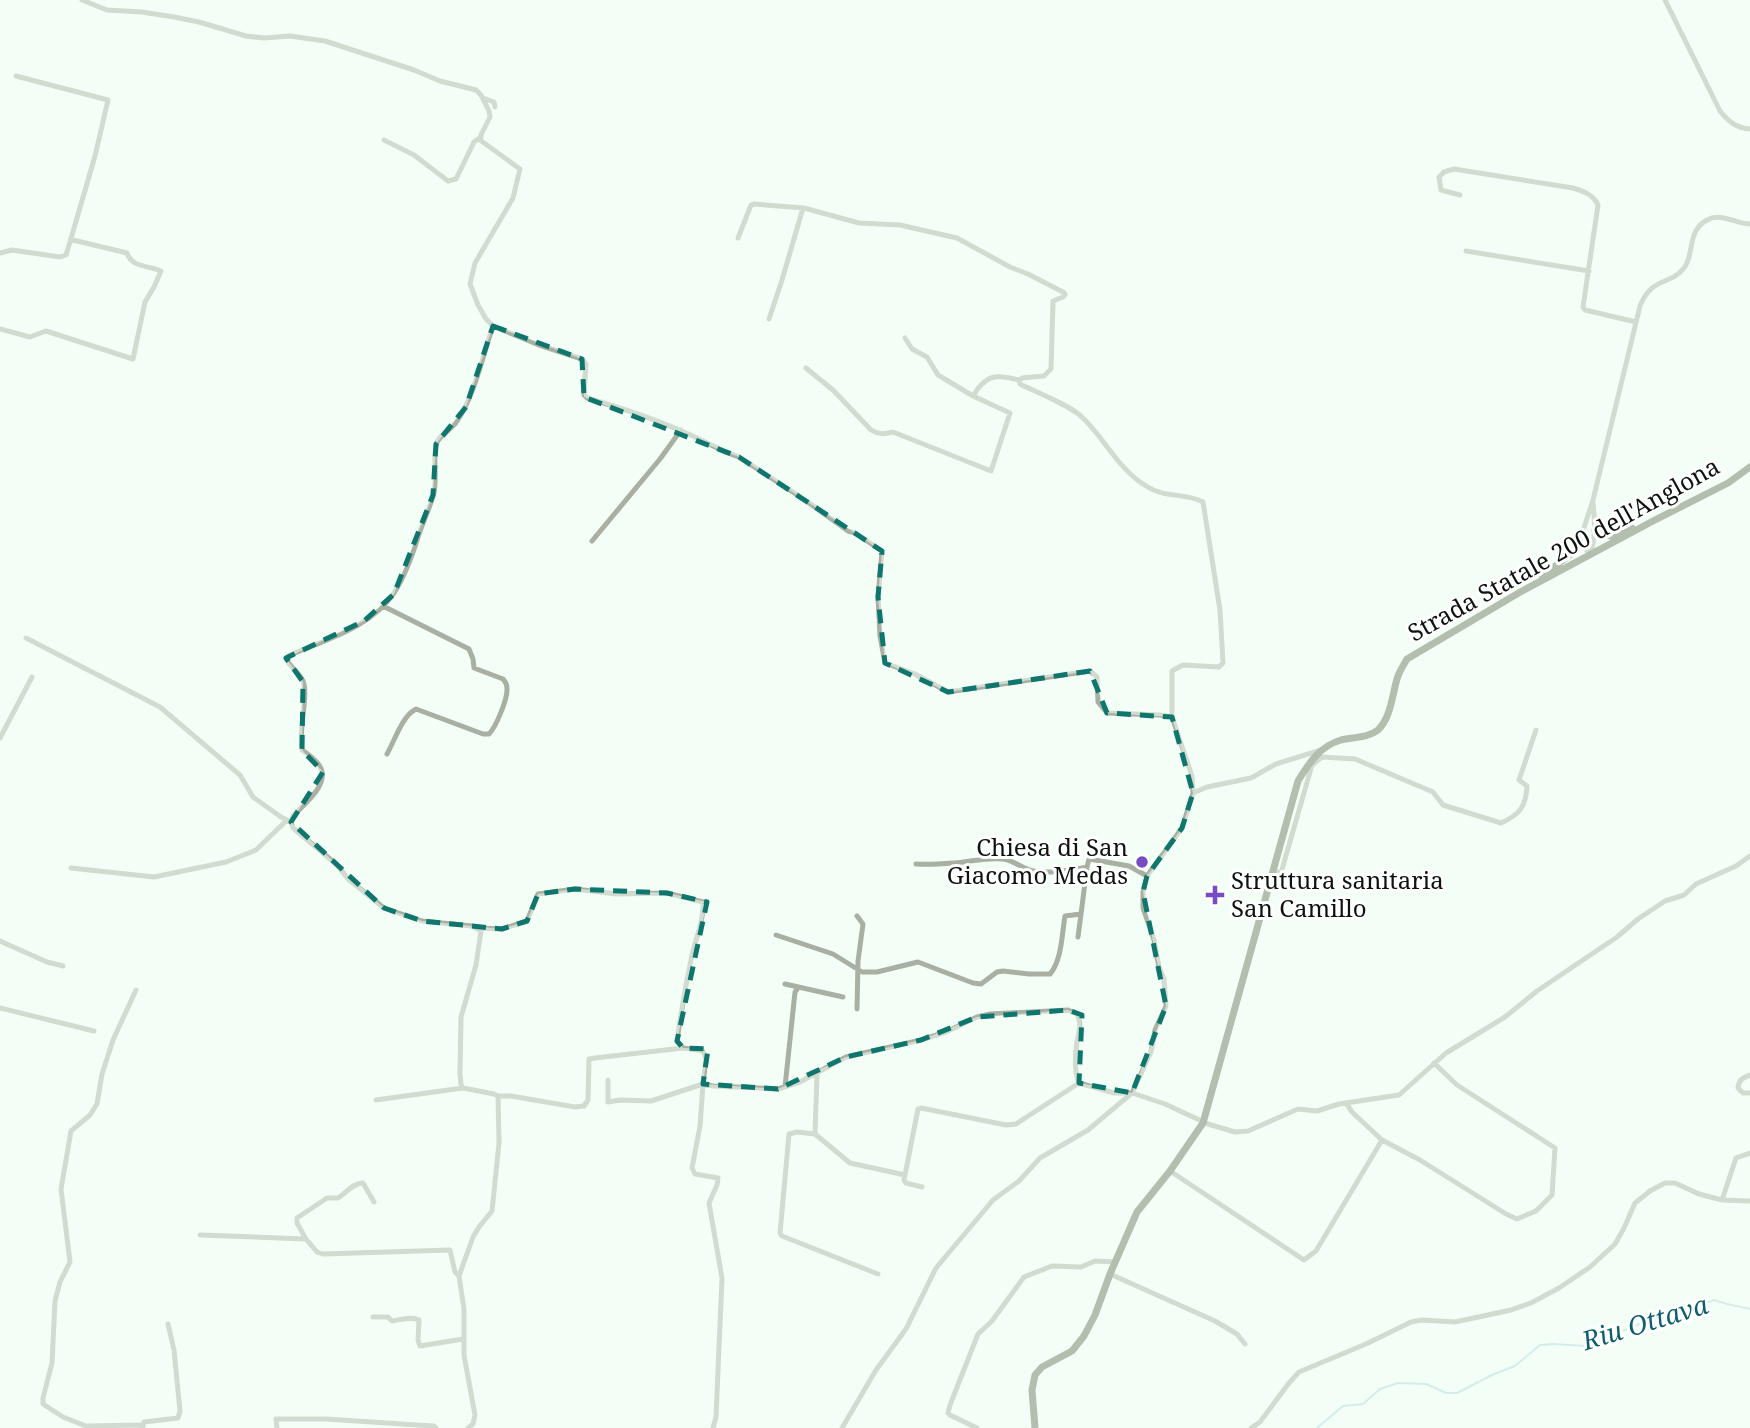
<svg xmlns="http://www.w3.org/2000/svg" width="1750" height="1428" viewBox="0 0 1750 1428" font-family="'Noto Serif',serif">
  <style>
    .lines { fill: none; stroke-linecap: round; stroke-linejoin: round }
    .stream { stroke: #b0d8df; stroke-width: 2 }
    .minor { stroke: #a9afa2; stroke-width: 5 }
    .major { stroke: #667058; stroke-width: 7 }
    .marked { fill: none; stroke: #0f766e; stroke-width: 5; stroke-dasharray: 14 9; stroke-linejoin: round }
    .poi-dot { fill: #764bc4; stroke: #fff; stroke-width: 2.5 }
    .labels { text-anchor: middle; stroke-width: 6; stroke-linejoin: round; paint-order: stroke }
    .street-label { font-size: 24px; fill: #0f1310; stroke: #fff }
    .poi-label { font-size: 24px; fill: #0f1310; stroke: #fff; text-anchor: end }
    .water-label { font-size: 26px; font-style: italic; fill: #0e5f6b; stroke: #fff }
  </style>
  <rect width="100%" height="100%" fill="#f3fff6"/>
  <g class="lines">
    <!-- stream -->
    <path class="stream" d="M 1317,1428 L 1343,1406 L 1363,1404 L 1380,1389 L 1398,1383 L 1426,1384 L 1446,1393 L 1457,1393 L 1494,1374 L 1515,1366 L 1540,1345 L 1553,1344 L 1586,1346 L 1652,1319 L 1679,1313 L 1714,1300 L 1727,1304 L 1750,1309"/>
    <!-- minor -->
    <path class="minor" d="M 82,0 L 107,10 L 142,12 L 174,17 L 199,22 L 246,36 L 264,38 L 290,36 L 325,41 L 414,70 L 440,81 L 476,90 L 481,95 L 489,111 L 490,117 L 481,135 L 480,140 L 520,169 L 513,198 L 475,263 L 470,284 L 478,305 L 486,319 L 493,326 L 539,345 L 582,359 L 586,364 L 584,395 L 587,398 C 618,407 649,417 679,430 C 700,438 718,450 739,457 L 805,500 L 848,531 L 855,533 L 882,551 L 878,597 L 880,636 L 885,663 L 915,674 L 948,692 L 1090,671 L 1097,677 L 1098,702 L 1107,713 L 1160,715 L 1172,717
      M 1665,0 L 1720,111 C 1728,121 1736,128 1750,129
      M 16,76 L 108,100 L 95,156 L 70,242
      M 483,98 L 494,102 L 495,107
      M 384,140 L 414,155 L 448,181 L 456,179 L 474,142 L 481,137
      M 1460,195 L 1441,190 L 1439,177 L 1444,172 L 1454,169 L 1573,188 C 1583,191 1594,195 1598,205 L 1583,307 L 1585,310 L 1636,322
      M 738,238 L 751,205 L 754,204 L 804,208 L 859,223 L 900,225 L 957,238 L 1010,267 L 1028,274 L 1063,292 L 1065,294 L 1063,297 L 1053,301 L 1051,369 L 1044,376 L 1022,378 L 1019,380 L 1020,384 C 1036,392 1072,406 1083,418 C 1105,439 1119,470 1146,486 C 1166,499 1184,492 1203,502 L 1220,610 L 1223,663 L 1219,667 L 1183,665 L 1172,671 L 1172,717 L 1192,776 L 1193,793 L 1182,828 L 1147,876 L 1143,892 L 1143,908 L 1154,940 L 1159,967 L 1164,979 L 1166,1006 L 1155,1030 L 1151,1052 L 1132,1093 L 1088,1130 L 1040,1158 L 1019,1181 L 993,1200 L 936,1268 L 906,1329 L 876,1370 L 842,1428
      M 1466,251 L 1589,271
      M 0,253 L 12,250 L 60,257 L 66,255 L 70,242 L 73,240 L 127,253 C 132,268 148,265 161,271 L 154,287 L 145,302 L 133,359 L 46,331 L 30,337 L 0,329
      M 769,319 L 782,280 L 803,208
      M 905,338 L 912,349 L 927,357 L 938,375 L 973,396
      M 806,368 L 834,391 L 871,430 C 879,435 884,434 893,432 L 991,471 L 1010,413 L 973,396 C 986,374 996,374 1019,380
      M 592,541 L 660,459 L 681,430
      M 1590,555 L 1580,540 L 1593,500 L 1640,306 C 1652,276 1670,286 1684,268 C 1695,254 1686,232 1707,220 C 1721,212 1736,224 1750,224
      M 1590,555 C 1596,537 1595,522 1593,503
      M 383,606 L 469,649 L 473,659 L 474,668 L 503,679 C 506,683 507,684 507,690 C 507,700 496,727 489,734 L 483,734 L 416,709 C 402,716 395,740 387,754
      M 26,638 L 160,707 L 240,775 L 253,797 L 281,817 L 291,822
      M 0,738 L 32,677
      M 1193,793 L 1207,787 L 1251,778 L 1276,764 L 1321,750
      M 916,864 C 928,865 941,864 954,863 C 971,862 986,857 1003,859 C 1014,860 1022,869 1033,871 C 1044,874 1075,870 1087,867 L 1089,859 L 1129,866 L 1147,876
      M 71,868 L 154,877 L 226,862 L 256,850 L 287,820
      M 1274,871 L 1281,873 L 1312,765 L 1322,757 L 1355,759 L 1433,792 L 1443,805 L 1501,823 C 1519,815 1526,807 1527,786 L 1519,780 L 1536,730
      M 1081,914 L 1087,867
      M 857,916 L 863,924 L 858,961 L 857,1009
      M 478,928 L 502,929 L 527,921 L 538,894 L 575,889 L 616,894 L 667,893 L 703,902 C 704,920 696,937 692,955 C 686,983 681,1012 677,1041 L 683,1048 L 703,1051 L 706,1059 L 703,1084 L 713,1086 L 778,1089 L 800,1082 L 846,1057 L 921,1040 L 946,1032 L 977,1017 L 990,1014 L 1068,1010 L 1077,1014 C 1082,1024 1079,1031 1077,1042 C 1075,1055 1074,1071 1079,1083
      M 776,935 L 833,954 L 862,972 L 877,972 L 918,962 L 973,983 L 981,984 L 997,972 L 1003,971 L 1029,974 L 1050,974 C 1062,960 1062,933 1065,916 L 1081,914 L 1078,937
      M 0,941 L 47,962 L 63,966
      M 785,984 L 843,997
      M 136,990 L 113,1040 L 102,1074 L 97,1104 L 90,1115 L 71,1131 L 61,1189 L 70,1262 L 60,1282 L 55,1301 L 52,1363 L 43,1398 L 43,1404 L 63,1417 L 86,1426 L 140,1425 L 143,1426 L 142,1428
      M 0,1008 L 94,1031
      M 817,1074 L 815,1134 L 850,1163 L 905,1175
      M 1750,1075 C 1743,1078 1739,1079 1738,1088 L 1743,1093 L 1750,1093
      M 608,1080 L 608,1102 L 620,1100 L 651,1101 L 703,1084 L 700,1126 L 692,1168 L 695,1174 L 718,1178 L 717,1185 L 709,1203 L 722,1278 L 716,1417 L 713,1428
      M 1079,1083 L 1114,1093 L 1132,1093 L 1165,1104 L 1208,1124 L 1235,1132 L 1248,1131 L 1298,1109 L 1317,1111 L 1339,1104 L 1399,1095 L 1446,1053 L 1505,1017 L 1537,991 L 1617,937 L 1638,919 L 1665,901 L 1684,895 L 1696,884 L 1736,866 L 1750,856
      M 785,1087 L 795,992 L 798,988
      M 498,1096 L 511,1096 L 575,1107 L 584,1106 L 588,1100 L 589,1059 L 595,1058 L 683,1048
      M 376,1100 L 463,1088
      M 1346,1103 L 1352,1112 L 1382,1140 L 1420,1160 L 1506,1214 L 1517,1219 L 1536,1211 L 1552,1195 L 1555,1148 L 1457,1085 L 1434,1063
      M 815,1134 L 797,1132 L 789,1134 L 780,1233 L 782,1236 L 878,1274
      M 1170,1171 L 1304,1260 L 1316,1251 L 1382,1140
      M 922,1187 L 906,1183 L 904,1180 L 918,1109 L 921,1108 L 1006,1125 L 1016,1124 L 1079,1083
      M 1722,1200 L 1736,1158 L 1750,1153
      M 200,1235 L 306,1239 L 317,1252 L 323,1254 L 450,1250 L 455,1272 L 459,1276
      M 306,1239 L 297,1223 L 297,1218 L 327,1198 L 338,1198 C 346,1193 353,1183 363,1183 L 374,1202
      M 1110,1274 L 1215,1321 L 1237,1334 L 1245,1344
      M 373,1317 L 388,1317 L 392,1321 C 400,1320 412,1316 419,1320 L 418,1340 L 420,1346 L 463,1339
      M 143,1426 L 144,1422 L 178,1418 L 180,1411 L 174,1350 L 168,1324
      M 277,1428 L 276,1419 L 326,1419 L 417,1425 L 434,1426 L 436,1428
      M 468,1428 L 473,1424 L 475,1415 L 464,1355 L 464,1309 L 459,1276 L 473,1237 L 479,1227 L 492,1211 L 499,1143 L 498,1096 L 494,1094 L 463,1088 L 461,1085 L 460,1073 L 461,1017 L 476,965 L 481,931 L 472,926 L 422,921 L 384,908 L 348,879 L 336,864 L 293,828 L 291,822 L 293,816 C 304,804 332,783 319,765 C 315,759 308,754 302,750 C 298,730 309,695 303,681 C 299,672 290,668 286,658 L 290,655 C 325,640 372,627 394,593 C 406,574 413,554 419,534 C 424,520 430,507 434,493 C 437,477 433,461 436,445 C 438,435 452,430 457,421 C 474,397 483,355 493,326
      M 977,1428 L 950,1415 L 948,1413 L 950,1405 L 978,1334 L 992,1321 L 1024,1277 L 1052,1266 L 1081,1267 L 1095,1261 L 1116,1262
      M 1251,1428 L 1260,1422 L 1289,1383 L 1299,1372 L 1366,1344 L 1411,1322 L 1422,1320 L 1455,1322 L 1511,1310 L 1531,1303 L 1559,1288 L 1590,1267 L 1615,1244 L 1624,1228 L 1635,1203 L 1650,1191 L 1665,1183 L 1675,1183 L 1699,1194 L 1722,1200 L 1750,1201"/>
    <!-- major -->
    <path class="major" d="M 1595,530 L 1610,536 L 1632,528
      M 1542,576 L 1570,555 L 1580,540
      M 1035,1428 L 1032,1390 L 1035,1375 L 1042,1367 L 1072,1351 L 1084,1336 L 1095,1315 L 1110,1274 L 1137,1212 L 1170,1171 L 1203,1123 L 1298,781 C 1309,763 1320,746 1341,740 C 1353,737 1368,738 1378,730 C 1391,717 1392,696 1397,679 C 1399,672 1403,666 1407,659 L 1522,591 L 1653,521 L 1728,483 L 1750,467"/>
  </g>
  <!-- marked area -->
  <path d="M0 0H1750V1428H0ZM 493,326 L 582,359 L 584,397 L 739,457 L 882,551 L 878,597 L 885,663 L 948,692 L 1090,671 L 1107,713 L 1172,717 L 1193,793 L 1182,828 L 1147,876 L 1143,892 L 1166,1006 L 1132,1093 L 1079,1083 L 1082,1015 L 1068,1010 L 977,1017 L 921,1040 L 846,1057 L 778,1089 L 703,1084 L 708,1049 L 683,1048 L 677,1041 L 707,902 L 667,893 L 575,889 L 538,894 L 527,921 L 502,929 L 422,921 L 384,908 L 291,822 L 323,772 L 302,750 L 303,682 L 286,658 L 364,621 L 394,594 L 433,495 L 436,444 L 466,407 Z" fill="#f3fff6" fill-opacity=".55" fill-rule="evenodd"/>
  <path class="marked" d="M 493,326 L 582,359 L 584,397 L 739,457 L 882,551 L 878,597 L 885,663 L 948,692 L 1090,671 L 1107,713 L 1172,717 L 1193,793 L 1182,828 L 1147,876 L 1143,892 L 1166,1006 L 1132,1093 L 1079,1083 L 1082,1015 L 1068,1010 L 977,1017 L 921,1040 L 846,1057 L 778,1089 L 703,1084 L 708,1049 L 683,1048 L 677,1041 L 707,902 L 667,893 L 575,889 L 538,894 L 527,921 L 502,929 L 422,921 L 384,908 L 291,822 L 323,772 L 302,750 L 303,682 L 286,658 L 364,621 L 394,594 L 433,495 L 436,444 L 466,407 Z"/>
  <!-- markers -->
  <g class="poi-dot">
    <circle cx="1142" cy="862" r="7"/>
    <path d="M1211.5 884.5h7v7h7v7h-7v7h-7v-7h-7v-7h7z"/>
  </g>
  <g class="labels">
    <!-- street labels -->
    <g class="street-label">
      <text transform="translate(1564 550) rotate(-29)" y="8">Strada Statale 200 dell'Anglona</text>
    </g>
    <!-- poi labels -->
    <g class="poi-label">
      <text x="1128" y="856">Chiesa di San<tspan x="1128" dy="28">Giacomo Medas</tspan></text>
      <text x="1231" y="889" text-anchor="start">Struttura sanitaria<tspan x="1231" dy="28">San Camillo</tspan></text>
    </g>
    <!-- water labels -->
    <g class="water-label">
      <text transform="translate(1645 1323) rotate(-17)" y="9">Riu Ottava</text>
    </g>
  </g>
</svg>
